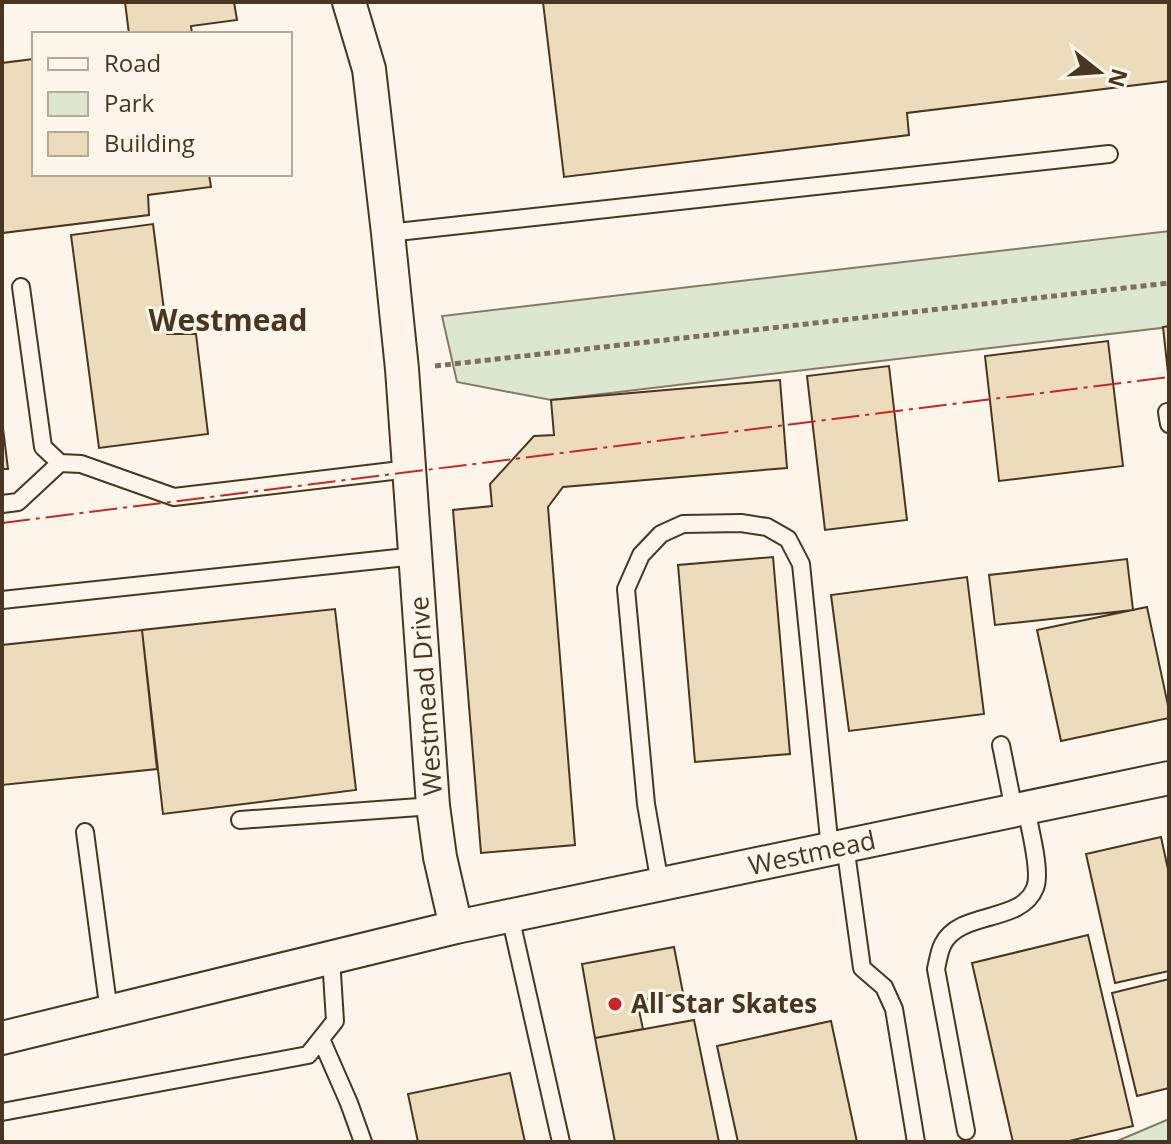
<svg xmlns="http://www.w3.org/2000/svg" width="1171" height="1144" viewBox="0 0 1171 1144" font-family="'Open Sans',sans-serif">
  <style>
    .green { fill: #dce7d0; stroke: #887966; stroke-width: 2 }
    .building { fill: #ecdcbc; stroke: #4a3520; stroke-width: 2 }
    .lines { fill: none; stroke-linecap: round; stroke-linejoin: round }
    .lane-casing { stroke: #4a3520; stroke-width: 20 }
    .street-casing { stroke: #4a3520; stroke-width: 36 }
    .path { stroke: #7f6f5c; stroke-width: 5; stroke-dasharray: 6 4; stroke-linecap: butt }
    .lane { stroke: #fbf6e9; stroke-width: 16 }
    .street { stroke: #fbf6e9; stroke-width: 32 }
    .power { stroke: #c62828; stroke-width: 2; stroke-dasharray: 28 6 4 6; stroke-linecap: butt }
    .poi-dot { fill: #c62828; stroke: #fbf6e9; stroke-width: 3 }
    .labels { text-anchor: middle; stroke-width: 6; stroke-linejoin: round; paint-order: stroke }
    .street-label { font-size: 26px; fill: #4a3520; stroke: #fbf6e9 }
    .poi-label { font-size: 26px; font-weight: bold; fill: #4a3520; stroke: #fbf6e9; text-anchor: start }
    .quarter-label { font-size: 30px; font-weight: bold; fill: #4a3520; stroke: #fbf6e9 }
  </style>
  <rect width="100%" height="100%" fill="#fbf6e9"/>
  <!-- green -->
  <path class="green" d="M 1169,231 L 1169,327 L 551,400 L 457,382 L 442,316 Z
    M 1169,1119 L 1169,1142 L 1115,1142 Z"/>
  <!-- building -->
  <path class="building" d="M 125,2 L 234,2 L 237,20 L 191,26 L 192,34 L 129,34 Z
    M 543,2 L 1169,2 L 1169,81 L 907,113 L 909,135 L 564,177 Z
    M 34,59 L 34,174 L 209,174 L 211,187 L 148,195 L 149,215 L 2,233 L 2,63 Z
    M 153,224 L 167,334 L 196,334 L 208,434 L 99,448 L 71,235 Z
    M 1169,326 L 1169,382 L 1163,327 Z
    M 1108,341 L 1123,466 L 999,481 L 985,356 Z
    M 889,366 L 907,520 L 825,530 L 807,376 Z
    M 780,380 L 787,468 L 563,487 L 548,507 L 575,845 L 481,853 L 453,510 L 492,506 L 490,484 L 534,436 L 554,435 L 551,400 Z
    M 2,420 L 8,469 L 2,469 Z
    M 773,557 L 790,754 L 695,762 L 678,565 Z
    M 1127,559 L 1133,610 L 995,625 L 989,575 Z
    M 967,577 L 984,714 L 849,731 L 831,595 Z
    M 1147,607 L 1169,710 L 1169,718 L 1061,741 L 1037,630 Z
    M 335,609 L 356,790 L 163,814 L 142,630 Z
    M 142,630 L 157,769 L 2,785 L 2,645 Z
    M 1161,837 L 1169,874 L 1169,971 L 1115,983 L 1086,854 Z
    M 1088,935 L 1133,1126 L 1065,1142 L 1013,1142 L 972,963 Z
    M 674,947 L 683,993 L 637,1001 L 643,1029 L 595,1038 L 582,964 Z
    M 1169,979 L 1169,1088 L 1137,1096 L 1112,993 Z
    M 694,1020 L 719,1142 L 615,1142 L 595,1038 Z
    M 831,1021 L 857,1142 L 738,1142 L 717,1046 Z
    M 510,1073 L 525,1142 L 418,1142 L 408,1094 Z"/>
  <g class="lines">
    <!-- lane casing -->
    <g class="lane-casing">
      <path id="lane" d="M 388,233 L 1109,154
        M 21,287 L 43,447 L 60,463 L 81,464 L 174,497 L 409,469
        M 1167,412 L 1169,424
        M 2,504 L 18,502 L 60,463
        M 2,600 L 416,556
        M 1001,745 L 1014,810
        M 240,820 L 433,806
        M 85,832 L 109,1012
        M 845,845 L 862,968 L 884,987 L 894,1009 L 916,1142
        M 660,884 L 646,804 L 626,589 L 641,555 L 661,534 L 683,524 L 741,523 L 767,527 L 788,539 L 801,564 L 830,849
        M 510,916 L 561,1142
        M 321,1039 L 349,1103 L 363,1142
        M 2,1112 L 308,1055 L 335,1021 L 331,958
        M 966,1131 L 936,969 C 938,961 939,951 943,944 C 960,910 1021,924 1035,888 C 1042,872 1029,826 1026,808"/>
    </g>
    <!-- street casing -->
    <g class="street-casing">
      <path id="street" d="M 456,927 L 1169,778
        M 2,1038 L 456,927 L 440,857 L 433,806 L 402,369 L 388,233 L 369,69 L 349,2"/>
    </g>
    <!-- path -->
    <path class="path" d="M 435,366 L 1169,283"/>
    <!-- lane -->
    <use href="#lane" class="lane"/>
    <!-- street -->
    <use href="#street" class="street"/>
    <!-- power -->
    <path class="power" d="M 2,523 L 1169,377"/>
  </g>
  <!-- markers -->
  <circle class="poi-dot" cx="615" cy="1004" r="8"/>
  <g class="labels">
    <!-- street labels -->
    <g class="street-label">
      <text transform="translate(426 696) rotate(-94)" y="9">Westmead Drive</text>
      <text transform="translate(812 853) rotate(-12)" y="9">Westmead</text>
    </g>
    <!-- poi labels -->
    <g class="poi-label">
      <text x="631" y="1013">All Star Skates</text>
    </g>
    <!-- quarter labels -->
    <g class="quarter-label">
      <text x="228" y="331">Westmead</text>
    </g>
  </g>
  <!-- border -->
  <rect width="1171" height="1144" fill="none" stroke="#4a3520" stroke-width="8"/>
  <!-- legend -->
  <rect x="32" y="32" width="260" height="144" fill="#fbf6e9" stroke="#b4a999" stroke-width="2"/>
  <rect x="48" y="58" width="40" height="12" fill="#fbf6e9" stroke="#b4a999" stroke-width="2"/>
  <text x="104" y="72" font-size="24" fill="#4a3520">Road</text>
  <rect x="48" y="92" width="40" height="24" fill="#dce7d0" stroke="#b4a999" stroke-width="2"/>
  <text x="104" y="112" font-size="24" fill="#4a3520">Park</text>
  <rect x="48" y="132" width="40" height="24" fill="#ecdcbc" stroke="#b4a999" stroke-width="2"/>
  <text x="104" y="152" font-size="24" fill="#4a3520">Building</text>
  <!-- north arrow -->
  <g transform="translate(1099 72) rotate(107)" stroke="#fbf6e9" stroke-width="6" paint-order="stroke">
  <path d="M0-6L14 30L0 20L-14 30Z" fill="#4a3520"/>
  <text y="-12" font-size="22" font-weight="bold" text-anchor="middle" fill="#4a3520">N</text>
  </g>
</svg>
